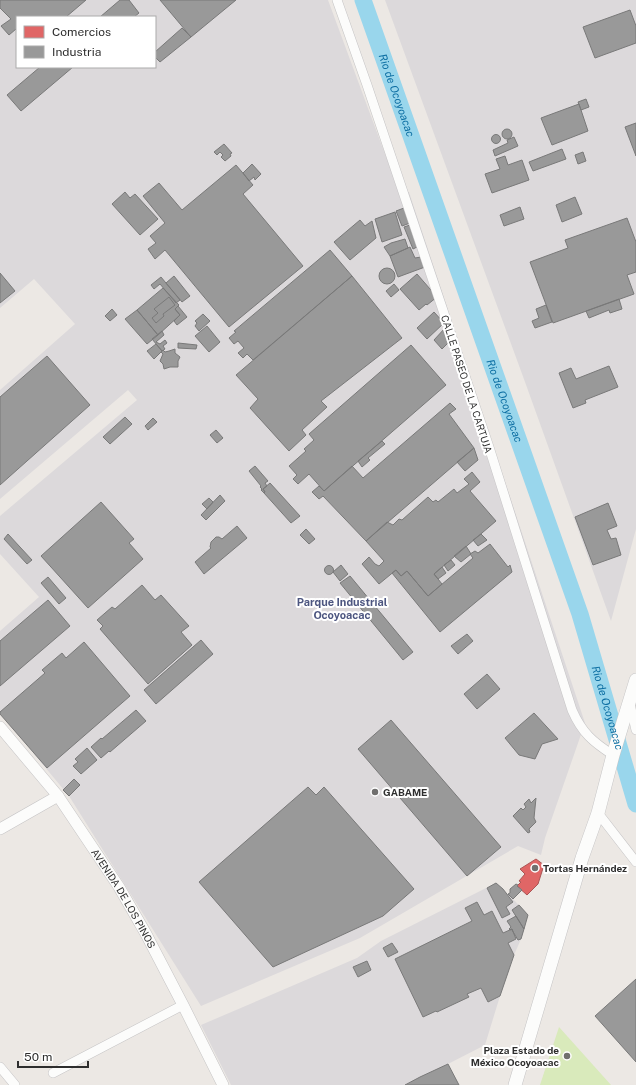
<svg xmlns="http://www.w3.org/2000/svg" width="636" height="1085" viewBox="0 0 636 1085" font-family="'Public Sans',sans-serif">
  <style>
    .industrial { fill: #dcd9db; fill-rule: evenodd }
    .pitch { fill: #d9eabb }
    .shops { fill: #e06666; stroke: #ab5555 }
    .industry { fill: #999; stroke: #797979 }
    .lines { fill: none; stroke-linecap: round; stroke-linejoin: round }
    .river { stroke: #99d6ec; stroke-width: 17 }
    .minor-casing { stroke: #c5c4c5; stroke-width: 10 }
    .tertiary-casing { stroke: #c5c4c5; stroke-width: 12 }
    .secondary-casing { stroke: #c5c4c5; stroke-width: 14 }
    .minor { stroke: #fcfcfb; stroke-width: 9 }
    .tertiary { stroke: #fcfcfb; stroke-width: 11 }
    .secondary { stroke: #fcfcfb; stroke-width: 13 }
    .poi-dot { fill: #706f6e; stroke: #fff; stroke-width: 1.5 }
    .labels { text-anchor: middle; stroke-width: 4; stroke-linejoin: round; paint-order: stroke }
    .street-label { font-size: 10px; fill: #2e2e2e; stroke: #fff }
    .poi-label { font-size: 10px; font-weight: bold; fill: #2e2e2e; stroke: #fff; text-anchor: start }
    .water-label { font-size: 11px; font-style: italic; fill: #0d6fa3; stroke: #fff }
    .neighbourhood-label { font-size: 11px; font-weight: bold; fill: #4d5680; stroke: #fff }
  </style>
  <rect width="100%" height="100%" fill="#ece8e4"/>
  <!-- industrial -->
  <path class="industrial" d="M 0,0 L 328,0 L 399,192 L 409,192 L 585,723 L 545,838 L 541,855 L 518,846 L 360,938 L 201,1006 L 69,796 L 0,713 L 0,631 L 39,597 L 0,554 L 0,516 L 137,400 L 128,390 L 0,499 L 0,390 L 75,324 L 34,279 L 0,308 ZM 17,17 L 155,17 L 155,67 L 17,67 Z
    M 385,0 L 636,0 L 636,529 L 611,621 L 525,382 Z
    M 496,883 L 513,899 L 528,915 L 521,939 L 514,955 L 500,996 L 485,1045 L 448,1064 L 459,1085 L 231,1085 L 201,1025 L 357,958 L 381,941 Z"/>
  <!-- pitch -->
  <path class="pitch" d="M 559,1027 L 611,1085 L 540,1085 Z"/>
  <!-- shops -->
  <path class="shops" d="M 536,859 L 544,865 L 538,884 L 527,895 L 517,886 L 521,882 L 519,881 L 525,874 L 520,869 Z"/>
  <!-- industry -->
  <path class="industry" d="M 0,0 L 86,0 L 66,17 L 17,17 L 17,30 L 16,29 L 9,35 L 1,26 L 11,19 L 0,8 Z
    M 120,0 L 129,0 L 139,13 L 134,17 L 100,17 Z
    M 160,0 L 236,0 L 191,37 Z
    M 630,10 L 636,26 L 636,43 L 595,58 L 583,27 Z
    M 182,28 L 191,37 L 160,62 L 155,57 L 155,52 Z
    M 40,67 L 73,67 L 21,111 L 7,95 Z
    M 586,99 L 589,107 L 581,110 L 578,102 Z
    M 579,104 L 588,131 L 552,145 L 541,118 Z
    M 636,123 L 636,156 L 625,127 Z
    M502 134a5 5 0 1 1 10 0a5 5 0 1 1-10 0Z
    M491.5 139a4.5 4.5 0 1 1 9 0a4.5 4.5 0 1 1-9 0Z
    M 514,137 L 518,146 L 495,156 L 493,150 L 508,143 L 507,140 Z
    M 224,144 L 232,153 L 230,154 L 231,156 L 225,161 L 221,157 L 223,155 L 220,152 L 217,155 L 214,152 Z
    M 562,149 L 566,159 L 533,171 L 529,162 Z
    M 583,152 L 586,161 L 578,164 L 575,155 Z
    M 505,156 L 508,165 L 522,160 L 529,180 L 492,193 L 485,174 L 500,169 L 496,159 Z
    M 252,164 L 261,174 L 255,180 L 254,177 L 249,181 L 243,173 Z
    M 236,165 L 253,185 L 243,194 L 303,266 L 229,327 L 165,250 L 155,259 L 148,249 L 156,243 L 150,236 L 165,223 L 143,196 L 159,183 L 182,210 Z
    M 125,192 L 130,198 L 135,194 L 158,219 L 140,235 L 112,204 Z
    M 575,197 L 582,214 L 562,222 L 556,205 Z
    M 520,207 L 524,219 L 504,226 L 500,215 Z
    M 404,208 L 410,223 L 402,226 L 396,211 Z
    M 395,212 L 402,235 L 382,242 L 375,219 Z
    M 627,218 L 636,242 L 636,272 L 627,275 L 634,294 L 553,323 L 530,262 L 568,248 L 565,240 Z
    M 360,220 L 365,226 L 372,221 L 376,238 L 350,260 L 334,242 Z
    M 410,225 L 419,246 L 413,249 L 404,227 Z
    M 405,239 L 408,248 L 390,256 L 384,247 L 391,243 Z
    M 410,247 L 415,258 L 421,257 L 425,267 L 398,277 L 390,256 Z
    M 330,250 L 352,276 L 253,360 L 247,354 L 243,358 L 238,353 L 244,348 L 238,341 L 234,344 L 229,338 L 236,332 L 234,331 Z
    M379 276a8 8 0 1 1 16 0a8 8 0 1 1-16 0Z
    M 0,273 L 15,291 L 0,303 Z
    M 417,274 L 437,297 L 427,305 L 426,304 L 419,310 L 400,289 Z
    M 174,276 L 190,296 L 182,302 L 166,283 Z
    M 352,276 L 402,338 L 321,401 L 327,407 L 302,430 L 306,435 L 289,451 L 250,408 L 258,399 L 236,375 Z
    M 161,277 L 180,300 L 176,303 L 160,284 L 154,289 L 151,285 Z
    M 394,284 L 399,290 L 391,297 L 386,291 Z
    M 163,288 L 179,305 L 175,309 L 180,315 L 158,335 L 137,310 Z
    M 169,297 L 175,305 L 163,314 L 164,316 L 156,323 L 152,318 L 158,313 L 154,309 Z
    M 619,299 L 622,309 L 610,313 L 609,310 L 589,318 L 586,311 Z
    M 546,305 L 552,322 L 535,328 L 532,321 L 539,318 L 536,309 Z
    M 178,306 L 187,317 L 177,325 L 174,321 L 180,315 L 175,309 Z
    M 112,309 L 117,315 L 110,321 L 105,316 Z
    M 137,310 L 158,335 L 147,344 L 125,319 Z
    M 434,312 L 444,323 L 427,339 L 417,328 Z
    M 203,314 L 210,321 L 199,331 L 195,326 L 197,323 L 195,321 Z
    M 207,326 L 220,342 L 209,352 L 195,336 Z
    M 445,328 L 449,342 L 442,349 L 434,340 Z
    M 162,331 L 164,335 L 156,342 L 160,344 L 165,340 L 167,343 L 163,346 L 165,349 L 162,351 L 152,339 Z
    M 178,343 L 197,345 L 196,349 L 178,348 Z
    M 156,344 L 162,351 L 154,359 L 147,351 Z
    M 411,345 L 446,385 L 324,491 L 309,474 L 298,484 L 293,479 L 297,475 L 289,466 L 306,451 L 304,449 L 314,440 L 309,434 Z
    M 175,349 L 175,353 L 180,357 L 178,361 L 178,367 L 170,367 L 164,369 L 163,364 L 160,361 L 163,354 L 161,352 L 163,350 L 165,352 L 169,351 Z
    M 47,356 L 90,405 L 0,485 L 0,397 Z
    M 609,366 L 618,387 L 585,400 L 586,403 L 573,408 L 559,373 L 571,368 L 576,379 Z
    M 450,403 L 456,409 L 449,414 L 474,448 L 366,541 L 323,496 L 319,499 L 312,492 L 319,486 L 324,491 L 352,466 L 363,478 Z
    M 125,417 L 132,424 L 110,444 L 103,437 Z
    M 153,418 L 157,422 L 148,430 L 145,426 Z
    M 216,430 L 223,438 L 217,443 L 210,435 Z
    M 382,441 L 385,444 L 368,458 L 370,460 L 362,467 L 358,461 Z
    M 474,448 L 478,460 L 465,471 L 457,462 Z
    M 255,466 L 268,481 L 265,483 L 267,486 L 263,489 L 265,492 L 264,493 L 261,490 L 262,489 L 260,487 L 261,486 L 249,471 Z
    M 472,472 L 480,482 L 470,491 L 496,521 L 434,574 L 442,584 L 428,596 L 407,571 L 401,576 L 396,570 L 379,584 L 362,564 L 369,557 L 375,564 L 379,566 L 384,561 L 366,541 L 387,522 L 393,525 L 399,519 L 402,520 L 428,497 L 433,502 L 436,500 L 438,502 L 454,489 L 457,493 L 469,484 L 464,479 Z
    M 270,483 L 300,516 L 291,523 L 264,493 L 265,492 L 263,489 Z
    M 220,495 L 225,501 L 206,520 L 201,515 Z
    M 209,498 L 213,502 L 207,509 L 202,504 Z
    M 101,502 L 134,539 L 129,543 L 143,559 L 88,608 L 41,556 Z
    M 608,503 L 617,526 L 607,530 L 611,539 L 616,538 L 621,555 L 593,565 L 575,517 Z
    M 237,526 L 247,538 L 204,574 L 195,562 L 211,548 L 210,547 L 211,542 L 216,537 L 219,537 L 222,539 Z
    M 306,529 L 315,539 L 309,544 L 300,535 Z
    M 8,534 L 32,560 L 27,564 L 4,539 Z
    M 481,534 L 487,540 L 478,546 L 473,540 Z
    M 490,544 L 508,567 L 510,565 L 512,572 L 440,632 L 392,573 L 396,570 L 401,576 L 407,571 L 428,596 L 473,558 L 470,554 L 475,551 L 478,553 Z
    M 466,546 L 471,554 L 461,562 L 454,556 Z
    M 451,560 L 455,565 L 448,571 L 444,565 Z
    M 341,565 L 348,574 L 340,581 L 333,572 Z
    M324.5 570a4.5 4.5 0 1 1 9 0a4.5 4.5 0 1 1-9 0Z
    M 442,567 L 446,573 L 438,579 L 434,574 Z
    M 350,576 L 413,652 L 403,660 L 340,583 Z
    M 48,577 L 66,598 L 59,604 L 41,583 Z
    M 142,585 L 155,600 L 161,595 L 189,626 L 181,632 L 192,645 L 148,684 L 100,629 L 103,626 L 97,620 L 112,607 L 115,609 Z
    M 48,600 L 70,626 L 0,686 L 0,641 Z
    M 467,634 L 473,641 L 458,654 L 451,646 Z
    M 201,640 L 213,654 L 156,704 L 144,690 Z
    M 84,642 L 130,696 L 47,768 L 0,714 L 0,712 L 45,673 L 42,670 L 62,653 L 66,658 Z
    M 487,674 L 500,689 L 477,709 L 464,694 Z
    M 136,710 L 146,721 L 110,752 L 109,751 L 101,758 L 91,747 L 101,738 L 102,739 Z
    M 534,713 L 558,739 L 542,744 L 535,759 L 519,755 L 505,738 Z
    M 391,720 L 501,847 L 467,876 L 358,749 Z
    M 87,748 L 97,760 L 81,774 L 73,766 L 78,762 L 75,759 Z
    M 74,779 L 80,785 L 69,796 L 63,790 Z
    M 308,787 L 316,795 L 324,787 L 414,889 L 383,916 L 273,967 L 199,882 Z
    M 536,798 L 534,818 L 536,822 L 529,829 L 530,832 L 528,833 L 513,816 L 521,808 L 523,810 L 526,807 L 524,804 L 529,799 L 531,803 Z
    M 496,883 L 503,889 L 513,902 L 506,907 L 510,914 L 502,918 L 487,888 Z
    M 516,884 L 518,885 L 517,886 L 522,890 L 513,899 L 508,894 L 510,893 L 510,889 Z
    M 477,902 L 484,915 L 492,911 L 503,933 L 512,929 L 516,939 L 508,943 L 514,955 L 500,996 L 488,1002 L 481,988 L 467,994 L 469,997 L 437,1012 L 436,1011 L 423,1017 L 395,959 L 472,921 L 465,908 Z
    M 519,905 L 528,915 L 524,929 L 512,910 Z
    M 516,916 L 524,929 L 521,939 L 518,940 L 512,930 L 512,929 L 510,930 L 509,929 L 511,927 L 507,921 Z
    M 392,943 L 398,952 L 388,957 L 383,948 Z
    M 367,961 L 371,970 L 358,977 L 353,967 Z
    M 636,979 L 636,1062 L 595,1016 Z
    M 448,1064 L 459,1085 L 405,1085 L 420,1077 Z"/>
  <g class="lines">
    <!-- river -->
    <path class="river" id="s1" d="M 363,0 L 580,614 L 636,804"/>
    <!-- minor casing -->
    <g class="minor-casing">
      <path id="minor" d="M 337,0 L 367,85 L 489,447 L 572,710 C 582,733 593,742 613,755
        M 630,704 L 636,730
        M 598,813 L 636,862
        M 0,1067 L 15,1085
        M 53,1073 L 183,1005"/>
    </g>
    <!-- tertiary casing -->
    <g class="tertiary-casing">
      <g id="tertiary">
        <path id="s2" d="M 0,727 L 58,796 L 119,887 L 146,934 L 183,1005 L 223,1085"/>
        <path d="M 0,829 L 58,796"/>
      </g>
    </g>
    <!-- secondary casing -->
    <g class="secondary-casing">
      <path id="secondary" d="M 515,1085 L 582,858 L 598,813 L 613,755 L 636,680"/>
    </g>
    <!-- minor -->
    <use href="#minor" class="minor"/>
    <!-- tertiary -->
    <use href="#tertiary" class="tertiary"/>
    <!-- secondary -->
    <use href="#secondary" class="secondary"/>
  </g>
  <!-- markers -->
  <g class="poi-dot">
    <circle cx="375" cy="792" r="4"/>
    <circle cx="535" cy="868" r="4"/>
    <circle cx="567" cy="1056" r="4"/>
  </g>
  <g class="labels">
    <!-- street labels -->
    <g class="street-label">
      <text transform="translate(467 384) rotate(72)" y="4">CALLE PASEO DE LA CARTUJA</text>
      <text dy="4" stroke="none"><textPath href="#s2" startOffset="212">AVENIDA DE LOS PINOS</textPath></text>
    </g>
    <!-- poi labels -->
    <g class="poi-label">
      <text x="383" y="796">GABAME</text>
      <text x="543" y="872">Tortas Hernández</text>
      <text x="559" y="1054" text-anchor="end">Plaza Estado de<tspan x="559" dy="12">México Ocoyoacac</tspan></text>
    </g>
    <!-- water labels -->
    <g class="water-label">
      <text dy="4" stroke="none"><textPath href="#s1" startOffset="101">Rio de Ocoyoacac</textPath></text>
      <text dy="4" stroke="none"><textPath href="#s1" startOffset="425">Rio de Ocoyoacac</textPath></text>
      <text dy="4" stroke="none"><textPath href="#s1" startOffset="749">Rio de Ocoyoacac</textPath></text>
    </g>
    <!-- neighbourhood labels -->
    <g class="neighbourhood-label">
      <text x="342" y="606">Parque Industrial<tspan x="342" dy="13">Ocoyoacac</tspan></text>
    </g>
  </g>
  <!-- legend -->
  <rect x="16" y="16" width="140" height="52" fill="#ffffff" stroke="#ababab"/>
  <rect x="24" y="26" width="20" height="12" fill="#e06666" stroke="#ababab"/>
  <text x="52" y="36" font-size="12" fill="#2e2e2e">Comercios</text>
  <rect x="24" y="46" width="20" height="12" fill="#999999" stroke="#ababab"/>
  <text x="52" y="56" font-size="12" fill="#2e2e2e">Industria</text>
  <!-- scale -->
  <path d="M18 1061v6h70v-6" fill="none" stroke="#2e2e2e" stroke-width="2"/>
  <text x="24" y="1061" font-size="12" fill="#2e2e2e" stroke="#ffffff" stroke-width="3" paint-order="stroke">50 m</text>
</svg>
